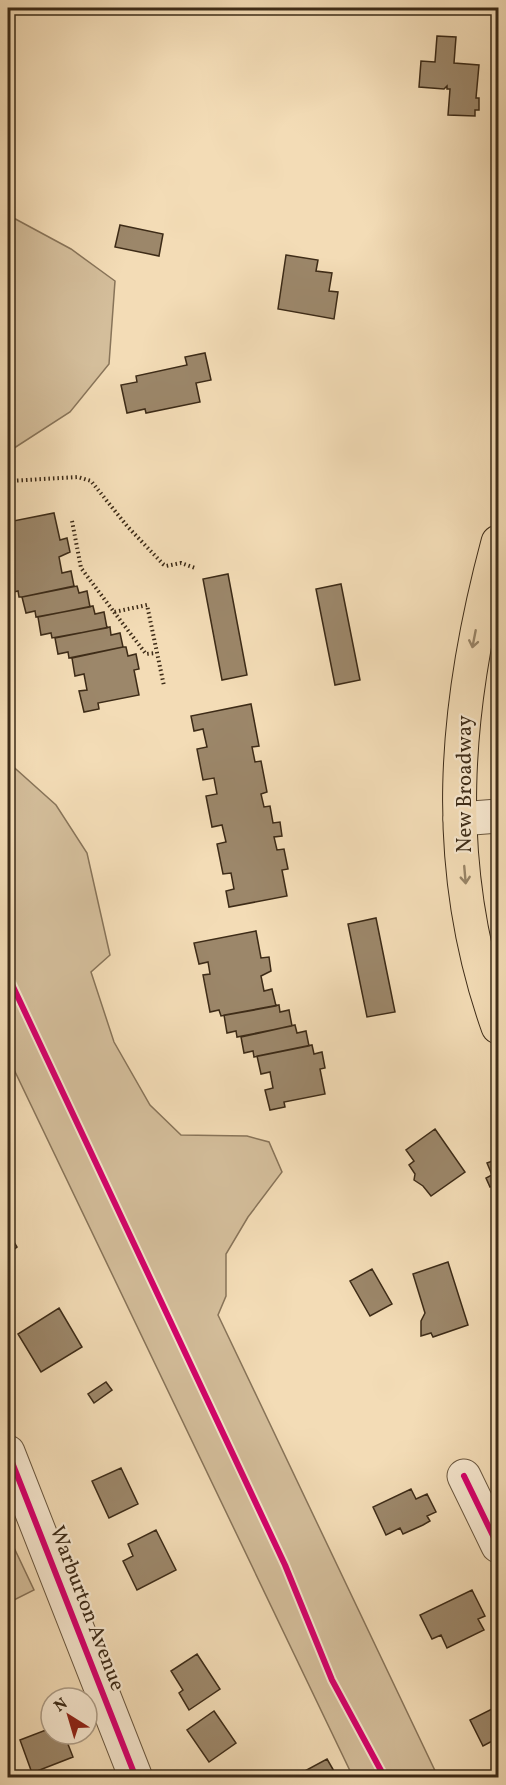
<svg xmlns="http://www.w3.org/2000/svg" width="506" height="1785" viewBox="0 0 506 1785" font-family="Vollkorn,serif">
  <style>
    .green { fill: #d4be9b; stroke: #887459; stroke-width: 1.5 }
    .building { fill: #9c876a; stroke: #3d2b17; stroke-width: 1.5 }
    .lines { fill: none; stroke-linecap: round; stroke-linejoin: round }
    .minor-casing { stroke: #6a573f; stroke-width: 35 }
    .major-casing { stroke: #3d2b17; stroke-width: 35 }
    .path { stroke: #3d2b17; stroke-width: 4; stroke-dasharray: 1.5 3; stroke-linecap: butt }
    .minor { stroke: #f7e8d0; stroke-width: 33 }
    .major { stroke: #f3dcb6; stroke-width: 33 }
    .cycleway-casing { stroke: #f7e8d0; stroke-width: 10 }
    .cycleway { stroke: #d6006c; stroke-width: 6 }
    .oneway { stroke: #988466 }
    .labels { text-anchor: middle; stroke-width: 4.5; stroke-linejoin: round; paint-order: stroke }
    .street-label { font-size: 21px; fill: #3d2b17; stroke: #f7e8d0 }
  </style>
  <rect width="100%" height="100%" fill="#f3dcb6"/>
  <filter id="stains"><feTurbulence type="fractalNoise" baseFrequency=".00333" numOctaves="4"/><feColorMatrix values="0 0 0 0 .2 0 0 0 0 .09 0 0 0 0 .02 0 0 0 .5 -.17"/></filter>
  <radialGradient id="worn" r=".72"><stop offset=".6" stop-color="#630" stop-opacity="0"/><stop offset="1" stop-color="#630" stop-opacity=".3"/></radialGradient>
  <!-- green -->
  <path class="green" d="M 8,215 L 71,249 L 115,281 L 109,364 L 70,412 L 8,452 Z
    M 8,762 L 56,805 L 87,853 L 110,955 L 91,972 L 114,1042 L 150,1105 L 181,1135 L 247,1136 L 269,1142 L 282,1172 L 248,1217 L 226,1254 L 226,1296 L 218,1315 L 438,1777 L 353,1777 L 8,1057 Z
    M 8,1535 L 34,1590 L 8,1603 Z"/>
  <!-- building -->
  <path class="building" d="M 437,36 L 456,37 L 454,63 L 479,65 L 476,98 L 479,98 L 479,110 L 475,110 L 475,116 L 448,115 L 450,89 L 447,89 L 447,86 L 444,89 L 419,87 L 421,61 L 435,62 Z
    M 120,225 L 163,234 L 159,256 L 115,247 Z
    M 286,255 L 318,260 L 316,271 L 332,273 L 329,291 L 338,292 L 334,319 L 278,309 Z
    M 205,353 L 211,380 L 196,383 L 200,402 L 146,413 L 145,409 L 127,413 L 121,385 L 137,382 L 136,376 L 187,365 L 185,357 Z
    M 54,513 L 60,540 L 67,538 L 70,552 L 59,557 L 62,573 L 71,571 L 74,586 L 22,597 L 19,597 L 18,591 L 9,593 L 8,522 Z
    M 228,574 L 247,675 L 222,680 L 203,579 Z
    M 341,584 L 360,680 L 335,685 L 316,589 Z
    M 77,586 L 79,593 L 87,591 L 90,607 L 36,617 L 35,611 L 26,613 L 22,597 Z
    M 93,606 L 95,614 L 104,612 L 107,628 L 52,638 L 51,633 L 41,635 L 38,617 Z
    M 110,627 L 111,635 L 120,633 L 123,647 L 69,658 L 68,652 L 58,654 L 55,638 Z
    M 123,647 L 126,647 L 128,656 L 136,654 L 139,669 L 134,670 L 139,695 L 98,703 L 99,709 L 84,712 L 79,691 L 87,690 L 84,674 L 75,676 L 72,658 Z
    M 251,704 L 259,746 L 252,747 L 255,762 L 261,761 L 267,792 L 261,794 L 264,807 L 270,806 L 273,823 L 280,822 L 282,836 L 274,837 L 277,850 L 284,849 L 288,869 L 282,870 L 287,896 L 229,907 L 226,891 L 234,889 L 231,873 L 223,874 L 217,844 L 226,842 L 222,825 L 212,827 L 206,796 L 217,794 L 214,778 L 203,780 L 197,749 L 207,747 L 203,729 L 194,731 L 191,716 Z
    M 376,918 L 395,1012 L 367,1017 L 348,924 Z
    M 256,931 L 261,958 L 269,957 L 271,971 L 261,976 L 264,991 L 272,989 L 276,1006 L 221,1016 L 219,1010 L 210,1012 L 203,975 L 210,974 L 208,962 L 199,964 L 194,943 Z
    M 279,1005 L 280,1012 L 289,1010 L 292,1026 L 237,1037 L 236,1031 L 227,1033 L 224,1015 Z
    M 295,1025 L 297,1033 L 306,1031 L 309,1046 L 254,1057 L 253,1051 L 244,1053 L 241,1037 Z
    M 312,1045 L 314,1054 L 322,1052 L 325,1068 L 320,1069 L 325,1094 L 284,1102 L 285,1107 L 270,1110 L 265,1090 L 273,1088 L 270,1072 L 261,1074 L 257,1056 Z
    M 435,1129 L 465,1172 L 431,1196 L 423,1186 L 414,1180 L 415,1174 L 409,1165 L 414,1161 L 406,1150 Z
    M 498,1159 L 498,1184 L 490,1187 L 486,1178 L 492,1175 L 487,1163 Z
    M 8,1232 L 17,1247 L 8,1254 Z
    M 448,1262 L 468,1325 L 433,1337 L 431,1333 L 421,1336 L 421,1321 L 425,1313 L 413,1274 Z
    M 372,1269 L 392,1304 L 370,1316 L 350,1281 Z
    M 59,1308 L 82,1347 L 41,1372 L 18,1334 Z
    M 106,1382 L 112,1390 L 94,1403 L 88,1394 Z
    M 121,1468 L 138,1504 L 109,1518 L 92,1481 Z
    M 411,1489 L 416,1499 L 427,1494 L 436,1512 L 427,1516 L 430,1521 L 423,1525 L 403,1534 L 400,1528 L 386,1535 L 373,1507 Z
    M 156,1530 L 176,1570 L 137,1590 L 123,1561 L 133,1556 L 128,1544 Z
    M 472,1590 L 485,1616 L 478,1619 L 484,1630 L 447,1648 L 441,1635 L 432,1639 L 420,1615 Z
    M 197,1654 L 220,1689 L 189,1710 L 179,1693 L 183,1690 L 171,1671 Z
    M 498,1706 L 498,1738 L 483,1746 L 470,1720 Z
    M 214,1711 L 236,1743 L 209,1762 L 187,1730 Z
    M 51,1728 L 51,1734 L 64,1734 L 73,1757 L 32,1773 L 20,1740 Z
    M 327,1759 L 338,1778 L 304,1778 L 301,1773 Z"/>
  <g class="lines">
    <!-- minor casing -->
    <g class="minor-casing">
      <path id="minor" d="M 460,819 L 498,816
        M 8,1452 L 136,1778
        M 464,1476 L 498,1546"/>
    </g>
    <!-- major casing -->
    <g class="major-casing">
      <path id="major" d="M 498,542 C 454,706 440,863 498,1027"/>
    </g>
    <!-- path -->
    <path class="path" d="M 8,481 L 78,477 L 91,481 L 127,526 L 163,564 L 166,566 L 181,563 L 195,568
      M 72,521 L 81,568 L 114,612 L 147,605 L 164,686
      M 114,612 L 146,654 L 156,653"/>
    <!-- minor -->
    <use href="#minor" class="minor"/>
    <!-- major -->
    <use href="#major" class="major"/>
    <!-- cycleway casing -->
    <g class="cycleway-casing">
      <path id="cycleway" d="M 8,976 L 285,1565 L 332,1680 L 385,1778
        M 8,1452 L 136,1778
        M 464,1476 L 498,1546"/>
    </g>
    <!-- cycleway -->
    <use href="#cycleway" class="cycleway"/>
  </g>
  <!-- one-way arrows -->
  <defs><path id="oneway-shaft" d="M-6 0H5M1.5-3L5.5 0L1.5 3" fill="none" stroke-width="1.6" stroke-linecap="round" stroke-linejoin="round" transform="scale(1.5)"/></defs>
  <g class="oneway">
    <use href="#oneway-shaft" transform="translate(474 639) rotate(101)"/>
    <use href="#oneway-shaft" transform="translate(465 875) rotate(85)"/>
  </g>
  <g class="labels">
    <!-- street labels -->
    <g class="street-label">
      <text transform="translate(464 784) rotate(-90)" y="7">New Broadway</text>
      <text transform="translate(88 1608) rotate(69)" y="7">Warburton Avenue</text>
    </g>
  </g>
  <!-- margin -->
  <rect width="506" height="1785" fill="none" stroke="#f3dcb6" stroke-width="30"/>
  <rect x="9" y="9" width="488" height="1767" fill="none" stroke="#3d2b17" stroke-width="3"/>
  <rect x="15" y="15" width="476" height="1755" fill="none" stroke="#3d2b17" stroke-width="1.5"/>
  <!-- north arrow -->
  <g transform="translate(69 1716) rotate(323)"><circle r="28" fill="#f7e8d0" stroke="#ad9c86" stroke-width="1.5"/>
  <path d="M0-4.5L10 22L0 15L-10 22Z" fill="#8f2418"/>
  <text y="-9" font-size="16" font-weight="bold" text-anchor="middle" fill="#3d2b17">N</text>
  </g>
  <rect width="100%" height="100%" filter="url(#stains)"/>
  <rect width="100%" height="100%" fill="url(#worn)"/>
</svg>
